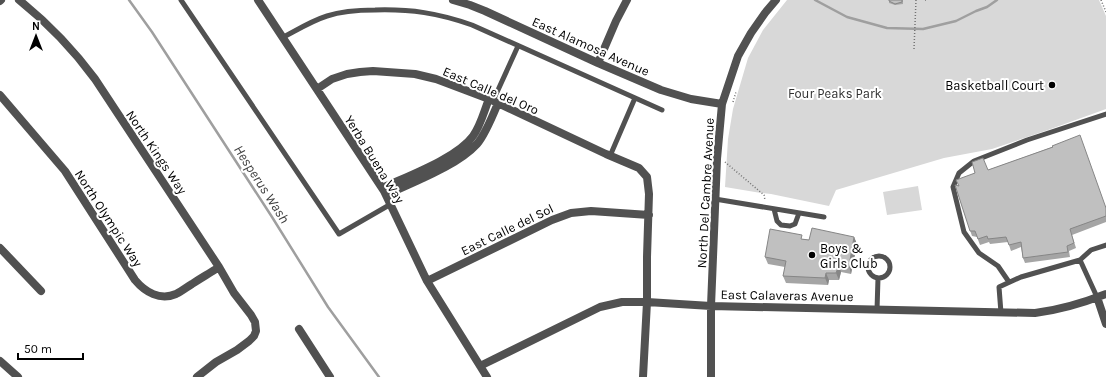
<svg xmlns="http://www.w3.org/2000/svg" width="1106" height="377" viewBox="0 0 1106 377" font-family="Karla,sans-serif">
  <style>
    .green { fill: #d8d8d8 }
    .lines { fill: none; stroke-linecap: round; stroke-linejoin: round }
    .stream { stroke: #9f9f9f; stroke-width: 2.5 }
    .path { stroke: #737373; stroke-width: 1.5; stroke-dasharray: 1 2; stroke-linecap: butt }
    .service { stroke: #515151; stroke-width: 5 }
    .minor { stroke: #515151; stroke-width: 8 }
    .wall { fill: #a5a5a5 }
    .shaded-wall { fill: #868686 }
    .building { fill: #c0c0c0; stroke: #868686 }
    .poi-dot { fill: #000; stroke: #fff; stroke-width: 1.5 }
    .labels { text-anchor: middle; stroke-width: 4; stroke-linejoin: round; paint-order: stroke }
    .street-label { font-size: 13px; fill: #000; stroke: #fff }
    .poi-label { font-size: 13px; fill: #000; stroke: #fff; text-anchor: end }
    .park-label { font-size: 13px; fill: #2f2f2f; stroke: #fff }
    .water-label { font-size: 14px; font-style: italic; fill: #404040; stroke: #fff }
  </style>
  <rect width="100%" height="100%" fill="#fff"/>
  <!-- green -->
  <path class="green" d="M 787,0 L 1099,0 L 1106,16 L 1106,109 L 1048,130 L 992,149 L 944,158 L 836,190 L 829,206 L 771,194 L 761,193 L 725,187 L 728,139 L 733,109 L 748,58 L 763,30 Z
    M 918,186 L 922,210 L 887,215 L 883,192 Z"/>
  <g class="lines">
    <!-- stream -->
    <path class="stream" d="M 129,0 L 152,32 L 272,217 L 328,307 L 379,377
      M 815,0 L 847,17 L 887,28 L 923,29 L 956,21 L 976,11 L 987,7 L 997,0"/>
    <!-- path -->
    <path class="path" d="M 925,0 L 928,0
      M 1101,0 L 1106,12
      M 914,49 L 916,0
      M 733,102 L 736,92
      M 725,162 L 764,195 L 765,200"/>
    <!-- service -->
    <path class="service" d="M 181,0 L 339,234 L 391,204
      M 282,38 C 297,30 311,21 327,16 C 342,11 359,10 375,10 C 411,9 438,13 472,25 L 662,110
      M 493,101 L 518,46
      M 610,156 L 635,98
      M 715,199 L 824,217
      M 774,209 L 777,221 L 781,225 L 790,226 L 795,224 L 799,213
      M868 267a11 11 0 1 1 22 0a11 11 0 1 1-22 0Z
      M 1080,260 L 1091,250 L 1106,245
      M 1009,282 L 998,266 L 979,253 L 964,232 L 953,187 L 959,173 L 974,161 L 1027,140 L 1106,114
      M 877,310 L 878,278
      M 1001,313 L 999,287 L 1021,277 L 1080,260 L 1097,297"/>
    <!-- minor -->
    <path class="minor" d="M 19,0 C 49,24 72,48 95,79 L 219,267 L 234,293 L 251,315 L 255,322 L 256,331 L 254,336 L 249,341 L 237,350 L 216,362 L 197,377
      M 258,0 L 384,191 L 427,281 L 487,377
      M 453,0 L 470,5 L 485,11 L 598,63 L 661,90 L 691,99 L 722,104
      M 0,1 L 1,0
      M 598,63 L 616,21 L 627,0
      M 317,89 L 332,79 L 347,74 L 360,72 L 373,71 L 415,74 L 436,79 L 489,99 L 606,154 L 639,168 L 647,177 L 649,194 L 647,257 L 647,302 L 643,377
      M 0,95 L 65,171 L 135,280 C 145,292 160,301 176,294 C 182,291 187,287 192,284 C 201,278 210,273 219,267
      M 382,188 C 408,176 457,158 473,136 C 481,125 484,111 489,99
      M 386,195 C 413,182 457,166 477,144 C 485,135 493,115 498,103
      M 0,248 L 41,291
      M 427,281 L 552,220 L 571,213 L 591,211 L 649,215
      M 1097,297 L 1106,324
      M 299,329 L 330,377
      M 0,361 L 18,377
      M 480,366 L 600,307 L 622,302 L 647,302 L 711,306 L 1035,313 C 1060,310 1083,303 1106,294
      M 711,377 L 711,306 L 717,159 L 722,104 L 738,56 L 751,33 L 765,13 L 776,0"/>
  </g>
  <!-- wall -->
  <path class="wall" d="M 889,0 L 903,0 L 903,4 L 895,5 L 889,3 Z
    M 1052,146 L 1106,208 L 1106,222 L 1072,235 L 1076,248 L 1069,251 L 1070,257 L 1025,263 L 1023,258 L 1021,247 L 1011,251 L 1008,242 L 990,244 L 989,242 L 980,245 L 977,237 L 972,236 L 955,185 L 959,186 L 975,173 L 988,170 L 1052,147 Z
    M 854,237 L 857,244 L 851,274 L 841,272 L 839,280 L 829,280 L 828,285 L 786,283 L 783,276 L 785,267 L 768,264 L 765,257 L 803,239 L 809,240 Z"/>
  <!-- shaded-wall -->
  <path class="shaded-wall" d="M 854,237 L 857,244 L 851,274 L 849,266 Z
    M 839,265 L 841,272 L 839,280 L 836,273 Z
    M 826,273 L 829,280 L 828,285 L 825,278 Z"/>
  <!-- building -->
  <path class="building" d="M 889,0 L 902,0 L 902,2 L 895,4 L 889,1 Z
    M 1080,135 L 1106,208 L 1106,216 L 1070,229 L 1074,243 L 1067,246 L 1068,252 L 1023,258 L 1021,242 L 1009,245 L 1006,237 L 988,239 L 987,236 L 978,239 L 975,231 L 970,231 L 955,185 L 959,186 L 956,180 L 975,173 L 972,162 L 983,158 L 988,170 L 1053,147 L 1052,146 Z
    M 812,228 L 854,237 L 849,266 L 839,265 L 836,273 L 826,273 L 825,278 L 783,276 L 786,261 L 765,257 L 770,229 L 802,235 L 801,239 L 809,240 Z"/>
  <!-- markers -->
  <g class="poi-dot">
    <circle cx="1052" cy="85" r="4"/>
    <circle cx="812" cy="255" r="4"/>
  </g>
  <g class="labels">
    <!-- street labels -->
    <g class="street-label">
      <text transform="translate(591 46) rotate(24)" y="5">East Alamosa Avenue</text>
      <text transform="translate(491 90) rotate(23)" y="5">East Calle del Oro</text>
      <text transform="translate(157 152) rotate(56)" y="5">North Kings Way</text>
      <text transform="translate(375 159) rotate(58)" y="5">Yerba Buena Way</text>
      <text transform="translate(705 193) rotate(-87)" y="5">North Del Cambre Avenue</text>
      <text transform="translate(109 218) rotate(57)" y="5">North Olympic Way</text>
      <text transform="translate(507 229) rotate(-26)" y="5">East Calle del Sol</text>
      <text transform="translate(787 295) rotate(1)" y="5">East Calaveras Avenue</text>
    </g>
    <!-- poi labels -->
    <g class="poi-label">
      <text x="1044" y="90">Basketball Court</text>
      <text x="820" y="253" text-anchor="start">Boys &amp;<tspan x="820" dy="15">Girls Club</tspan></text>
    </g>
    <!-- park labels -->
    <g class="park-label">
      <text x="835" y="98">Four Peaks Park</text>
    </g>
    <!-- water labels -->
    <g class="water-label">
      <text transform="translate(262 184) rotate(57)" y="5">Hesperus Wash</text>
    </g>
  </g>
  <!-- north arrow -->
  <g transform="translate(36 36)" stroke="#ffffff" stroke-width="3" paint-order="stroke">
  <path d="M0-3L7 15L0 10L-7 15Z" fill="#000000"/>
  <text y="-6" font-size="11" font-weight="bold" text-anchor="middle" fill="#000000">N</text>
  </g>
  <!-- scale -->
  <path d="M18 353v6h65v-6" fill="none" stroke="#000000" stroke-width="2"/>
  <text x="24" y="353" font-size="12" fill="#000000" stroke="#ffffff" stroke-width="3" paint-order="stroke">50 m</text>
</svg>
